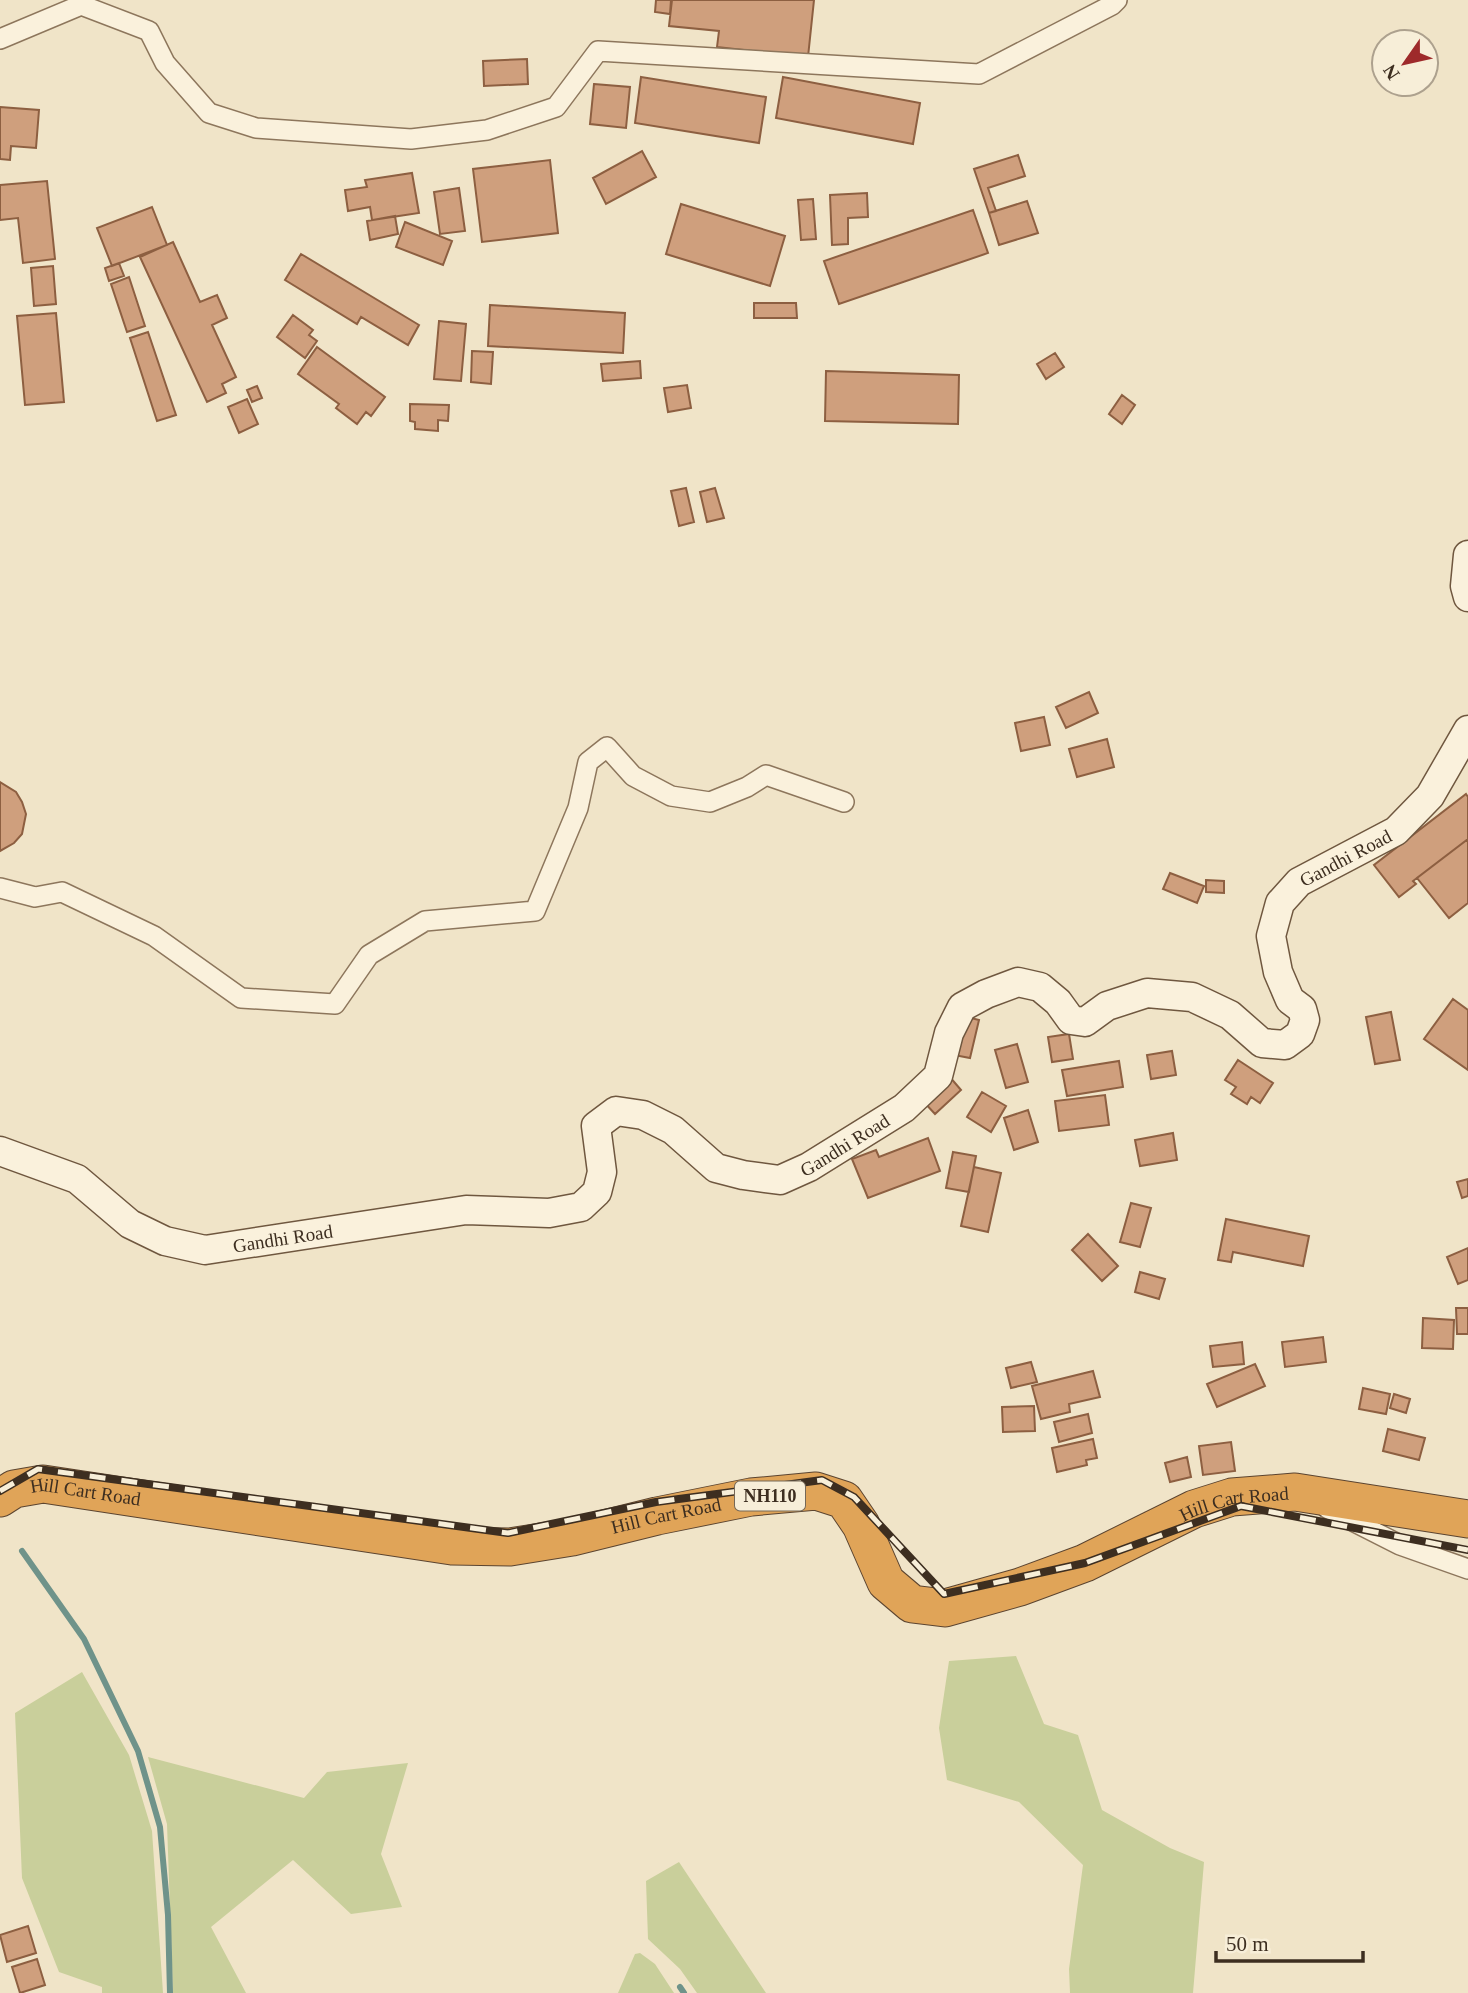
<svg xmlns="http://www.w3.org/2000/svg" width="1468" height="1993" viewBox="0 0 1468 1993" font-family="'Times New Roman',serif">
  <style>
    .green { fill: #c9cf9b }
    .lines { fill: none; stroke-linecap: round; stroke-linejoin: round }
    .stream { stroke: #6f938a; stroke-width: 6 }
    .building { fill: #cf9f7d; stroke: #8d5f41; stroke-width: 2 }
    .street-casing { stroke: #8d765c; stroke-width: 22 }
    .secondary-casing { stroke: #6f573f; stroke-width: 31 }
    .highway-casing { stroke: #5b4430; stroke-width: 39 }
    .street { stroke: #faf1dc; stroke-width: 19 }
    .secondary { stroke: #faf1dc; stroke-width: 28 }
    .highway { stroke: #e0a458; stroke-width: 37 }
    .rail-casing { stroke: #3d2e20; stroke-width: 8 }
    .rail { stroke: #f7eed8; stroke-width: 5; stroke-dasharray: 16; stroke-linecap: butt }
    .labels { text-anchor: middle; stroke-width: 6; stroke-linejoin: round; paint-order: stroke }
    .shield { fill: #f7eed8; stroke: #756857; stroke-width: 2 }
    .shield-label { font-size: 18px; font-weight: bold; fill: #3d2e20 }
    .street-label { font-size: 19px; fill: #3d2e20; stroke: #f7eed8 }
  </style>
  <rect width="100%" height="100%" fill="#f0e4c8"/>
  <!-- green -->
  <path class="green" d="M 1016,1656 L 1044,1724 L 1078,1735 L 1102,1810 L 1170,1848 L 1204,1862 L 1193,1993 L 1070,1993 L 1069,1969 L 1083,1865 L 1019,1802 L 947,1780 L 939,1728 L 949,1661 Z
    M 82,1672 L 129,1755 L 152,1831 L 163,1993 L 102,1993 L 102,1987 L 59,1972 L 22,1878 L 15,1713 Z
    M 148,1757 L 304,1798 L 327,1772 L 408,1763 L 381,1854 L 402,1907 L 351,1914 L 293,1860 L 211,1927 L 246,1993 L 173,1993 L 167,1824 Z
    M 679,1862 L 766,1993 L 697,1993 L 680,1969 L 648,1939 L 646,1881 Z
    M 640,1953 L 655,1964 L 674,1993 L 618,1993 L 635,1954 Z"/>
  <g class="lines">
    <!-- stream -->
    <path class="stream" d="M 22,1551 L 84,1639 L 138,1751 L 160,1827 L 168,1915 L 170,1993
      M 680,1987 L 684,1993"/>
  </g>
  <!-- building -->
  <path class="building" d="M 656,0 L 671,0 L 670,14 L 655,12 Z
    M 672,0 L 814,0 L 808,57 L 717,47 L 719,31 L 669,26 Z
    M 527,59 L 528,84 L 484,86 L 483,61 Z
    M 641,77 L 766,97 L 759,143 L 635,123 Z
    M 783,77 L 920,103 L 913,144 L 776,118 Z
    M 594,84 L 630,87 L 626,128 L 590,124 Z
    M 0,107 L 39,110 L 36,148 L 11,146 L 10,160 L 0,159 Z
    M 642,151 L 656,177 L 606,204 L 593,178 Z
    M 1018,155 L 1025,176 L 988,188 L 996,211 L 989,213 L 974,169 Z
    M 550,160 L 558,233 L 482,242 L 473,169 Z
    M 412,173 L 419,213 L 372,220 L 370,207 L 348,211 L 345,190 L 367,187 L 365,180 Z
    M 47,181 L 55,259 L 23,263 L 18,218 L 0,220 L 0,185 Z
    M 459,188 L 465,231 L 440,234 L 434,192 Z
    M 867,193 L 868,217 L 848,218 L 848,244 L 832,245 L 830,195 Z
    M 813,199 L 816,239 L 801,240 L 798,200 Z
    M 1027,201 L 1038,233 L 999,245 L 989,213 Z
    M 681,204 L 785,236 L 770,286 L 666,254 Z
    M 152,207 L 167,245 L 112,266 L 97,228 Z
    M 973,210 L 988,253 L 839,304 L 824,261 Z
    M 395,216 L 398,234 L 370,240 L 367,221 Z
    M 405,222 L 452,241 L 443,265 L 396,247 Z
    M 173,242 L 200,302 L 217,295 L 227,318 L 212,325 L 236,377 L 222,384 L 226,393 L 207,402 L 140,257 Z
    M 301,254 L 419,325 L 408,345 L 361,317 L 357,324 L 285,280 Z
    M 119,263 L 124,276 L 109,281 L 105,268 Z
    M 53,266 L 56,304 L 34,306 L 31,268 Z
    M 129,277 L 145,326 L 127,332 L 111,284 Z
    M 754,303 L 796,303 L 797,318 L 754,318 Z
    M 490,305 L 625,313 L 623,353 L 488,346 Z
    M 56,313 L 64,402 L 25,405 L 17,316 Z
    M 293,315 L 313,330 L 309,335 L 317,341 L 305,358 L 277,337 Z
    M 439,321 L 466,324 L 461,381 L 434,379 Z
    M 148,332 L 176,415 L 157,421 L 130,338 Z
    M 317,347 L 385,397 L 371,416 L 366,412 L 357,424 L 336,408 L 339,404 L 298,374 Z
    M 472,351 L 493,352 L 491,384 L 471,382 Z
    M 1055,353 L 1064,367 L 1046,379 L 1037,364 Z
    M 640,361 L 641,378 L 603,381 L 601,364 Z
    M 826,371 L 959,375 L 958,424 L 825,421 Z
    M 687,385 L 691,408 L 668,412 L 664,388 Z
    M 257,386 L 262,398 L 252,402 L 247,390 Z
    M 1122,395 L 1135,405 L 1122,424 L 1109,414 Z
    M 247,399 L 258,424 L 239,433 L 228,407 Z
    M 410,404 L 449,405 L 448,421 L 438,420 L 438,431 L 415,429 L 415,422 L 410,421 Z
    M 686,488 L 694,522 L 679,526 L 671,491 Z
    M 715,488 L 724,518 L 707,522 L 700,492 Z
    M 1089,692 L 1098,713 L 1066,728 L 1056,707 Z
    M 1044,717 L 1050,745 L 1021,751 L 1015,723 Z
    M 1107,739 L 1114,767 L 1077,777 L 1069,749 Z
    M 0,782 L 16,792 L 22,802 L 26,814 L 22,834 L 14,843 L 0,851 Z
    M 1466,794 L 1468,797 L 1468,839 L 1413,881 L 1416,884 L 1399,897 L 1374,865 Z
    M 1468,839 L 1468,903 L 1449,918 L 1417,878 Z
    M 1170,873 L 1204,886 L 1197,903 L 1163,889 Z
    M 1206,880 L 1224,881 L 1224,893 L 1206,892 Z
    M 1453,999 L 1468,1010 L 1468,1070 L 1424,1039 Z
    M 1391,1012 L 1400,1060 L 1375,1064 L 1366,1017 Z
    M 963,1016 L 979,1020 L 970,1058 L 954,1055 Z
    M 1069,1034 L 1073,1059 L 1052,1062 L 1048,1037 Z
    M 1017,1044 L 1028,1082 L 1006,1088 L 995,1050 Z
    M 1172,1051 L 1176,1075 L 1151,1079 L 1147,1055 Z
    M 1238,1060 L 1273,1083 L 1260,1103 L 1251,1097 L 1247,1104 L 1231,1094 L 1236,1087 L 1225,1080 Z
    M 1119,1061 L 1123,1087 L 1067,1096 L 1062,1070 Z
    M 949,1076 L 961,1090 L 935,1114 L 923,1101 Z
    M 982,1092 L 1006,1106 L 991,1132 L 967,1117 Z
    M 1105,1095 L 1109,1125 L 1059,1131 L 1055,1101 Z
    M 1028,1110 L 1038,1142 L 1014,1150 L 1004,1118 Z
    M 1173,1133 L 1177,1160 L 1140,1166 L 1135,1140 Z
    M 928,1138 L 940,1171 L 868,1198 L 852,1159 L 876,1150 L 879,1157 Z
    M 953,1152 L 976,1156 L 969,1192 L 946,1188 Z
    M 974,1167 L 1001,1173 L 988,1232 L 961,1226 Z
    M 1468,1179 L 1468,1196 L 1462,1198 L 1457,1182 Z
    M 1131,1203 L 1151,1208 L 1140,1247 L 1120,1242 Z
    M 1226,1219 L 1309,1236 L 1303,1266 L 1233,1252 L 1231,1262 L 1218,1260 Z
    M 1088,1234 L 1118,1266 L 1102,1281 L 1072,1250 Z
    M 1468,1248 L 1468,1280 L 1458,1284 L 1447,1257 Z
    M 1140,1272 L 1165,1279 L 1159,1299 L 1135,1292 Z
    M 1456,1308 L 1468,1308 L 1468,1334 L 1457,1334 Z
    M 1423,1318 L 1454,1320 L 1453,1349 L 1422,1348 Z
    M 1323,1337 L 1326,1362 L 1285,1367 L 1282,1342 Z
    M 1242,1342 L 1244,1364 L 1213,1367 L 1210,1346 Z
    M 1031,1362 L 1037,1382 L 1011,1388 L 1006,1368 Z
    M 1255,1364 L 1265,1386 L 1217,1407 L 1207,1384 Z
    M 1093,1371 L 1100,1397 L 1069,1404 L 1070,1412 L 1041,1419 L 1032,1386 Z
    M 1363,1388 L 1390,1394 L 1386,1414 L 1359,1409 Z
    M 1394,1394 L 1410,1399 L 1406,1413 L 1390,1408 Z
    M 1034,1406 L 1035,1431 L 1003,1432 L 1002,1407 Z
    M 1088,1414 L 1092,1433 L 1059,1442 L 1054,1422 Z
    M 1388,1429 L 1425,1438 L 1419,1460 L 1383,1451 Z
    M 1093,1439 L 1097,1458 L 1086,1460 L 1087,1465 L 1057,1472 L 1052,1448 Z
    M 1231,1442 L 1235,1471 L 1203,1475 L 1199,1446 Z
    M 1187,1457 L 1191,1477 L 1170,1482 L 1165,1463 Z
    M 28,1926 L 36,1953 L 7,1962 L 0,1935 Z
    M 37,1959 L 45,1985 L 20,1993 L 12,1967 Z"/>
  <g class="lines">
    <!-- street casing -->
    <g class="street-casing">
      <path id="street" d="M 0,39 L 81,5 L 149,31 L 165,63 L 209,113 L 256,128 L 411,139 L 487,130 L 556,107 L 598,51 L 979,74 L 1112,5 L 1117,0
        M 0,888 L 35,897 L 62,892 L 154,936 L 241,998 L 335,1004 L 369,955 L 425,921 L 535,911 L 578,808 L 588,762 L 607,747 L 633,776 L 671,796 L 710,802 L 747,787 L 766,775 L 844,802
        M 1327,1508 L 1400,1545 L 1468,1569"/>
    </g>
    <!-- secondary casing -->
    <g class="secondary-casing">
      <g id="secondary">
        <path d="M 1468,555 L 1465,586 L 1468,597"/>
        <path id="s1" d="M 0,1151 L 77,1179 L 130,1224 L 165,1241 L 205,1250 L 466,1210 L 549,1213 L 581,1207 L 597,1192 L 602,1172 L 596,1126 L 616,1111 L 643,1115 L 673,1130 L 716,1168 L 743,1175 L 780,1180 L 809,1167 L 904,1108 L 938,1076 L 949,1033 L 962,1007 L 986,994 L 1018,982 L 1040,987 L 1058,1002 L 1071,1020 L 1085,1022 L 1107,1006 L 1147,993 L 1192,997 L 1230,1015 L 1262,1043 L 1285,1045 L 1300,1034 L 1305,1020 L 1302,1009 L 1290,1000 L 1278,972 L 1271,936 L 1280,903 L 1299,882 L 1396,831 L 1430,796 L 1468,730"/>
      </g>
    </g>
    <!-- highway casing -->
    <g class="highway-casing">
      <g id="highway">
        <path id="s2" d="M 0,1498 L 14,1489 L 43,1484 L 452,1546 L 510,1547 L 572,1537 L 657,1516 L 751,1497 L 816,1491 L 844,1500 L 861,1525 L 886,1582 L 912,1604 L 945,1608 L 1020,1587 L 1085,1563 L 1194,1509 L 1232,1497 L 1295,1492 L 1468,1519"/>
      </g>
    </g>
    <!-- street -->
    <use href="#street" class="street"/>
    <!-- secondary -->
    <use href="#secondary" class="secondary"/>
    <!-- highway -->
    <use href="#highway" class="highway"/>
    <!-- rail casing -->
    <g class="rail-casing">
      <path id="rail" d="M 0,1491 L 38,1469 L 508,1533 L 656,1502 L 822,1480 L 854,1497 L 944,1594 L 1085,1563 L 1241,1506 L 1468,1550"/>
    </g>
    <!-- rail -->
    <use href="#rail" class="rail"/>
  </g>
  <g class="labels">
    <!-- shield labels -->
    <rect class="shield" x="735" y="1481.5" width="70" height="29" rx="5"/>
    <g class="shield-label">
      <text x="770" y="1502">NH110</text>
    </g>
    <!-- street labels -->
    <g class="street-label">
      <text dy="7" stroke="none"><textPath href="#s1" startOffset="1780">Gandhi Road</textPath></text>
      <text dy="7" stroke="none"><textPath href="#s1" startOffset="982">Gandhi Road</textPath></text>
      <text dy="7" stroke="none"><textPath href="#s1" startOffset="310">Gandhi Road</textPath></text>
      <text dy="7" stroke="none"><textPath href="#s2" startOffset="89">Hill Cart Road</textPath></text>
      <text dy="7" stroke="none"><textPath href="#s2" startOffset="1328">Hill Cart Road</textPath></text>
      <text dy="7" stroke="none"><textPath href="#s2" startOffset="677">Hill Cart Road</textPath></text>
    </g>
  </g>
  <!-- north arrow -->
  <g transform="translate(1405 63) rotate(236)"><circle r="33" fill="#f7eed8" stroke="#ada18e" stroke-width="2"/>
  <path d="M0-5L12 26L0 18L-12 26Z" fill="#9e2a2b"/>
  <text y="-10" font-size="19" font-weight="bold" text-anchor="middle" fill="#3d2e20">N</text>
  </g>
  <!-- scale -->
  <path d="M1216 1951v10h147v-10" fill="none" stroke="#3d2e20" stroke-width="3.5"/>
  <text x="1226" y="1951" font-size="21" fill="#3d2e20" stroke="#f7eed8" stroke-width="5" paint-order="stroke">50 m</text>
</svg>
